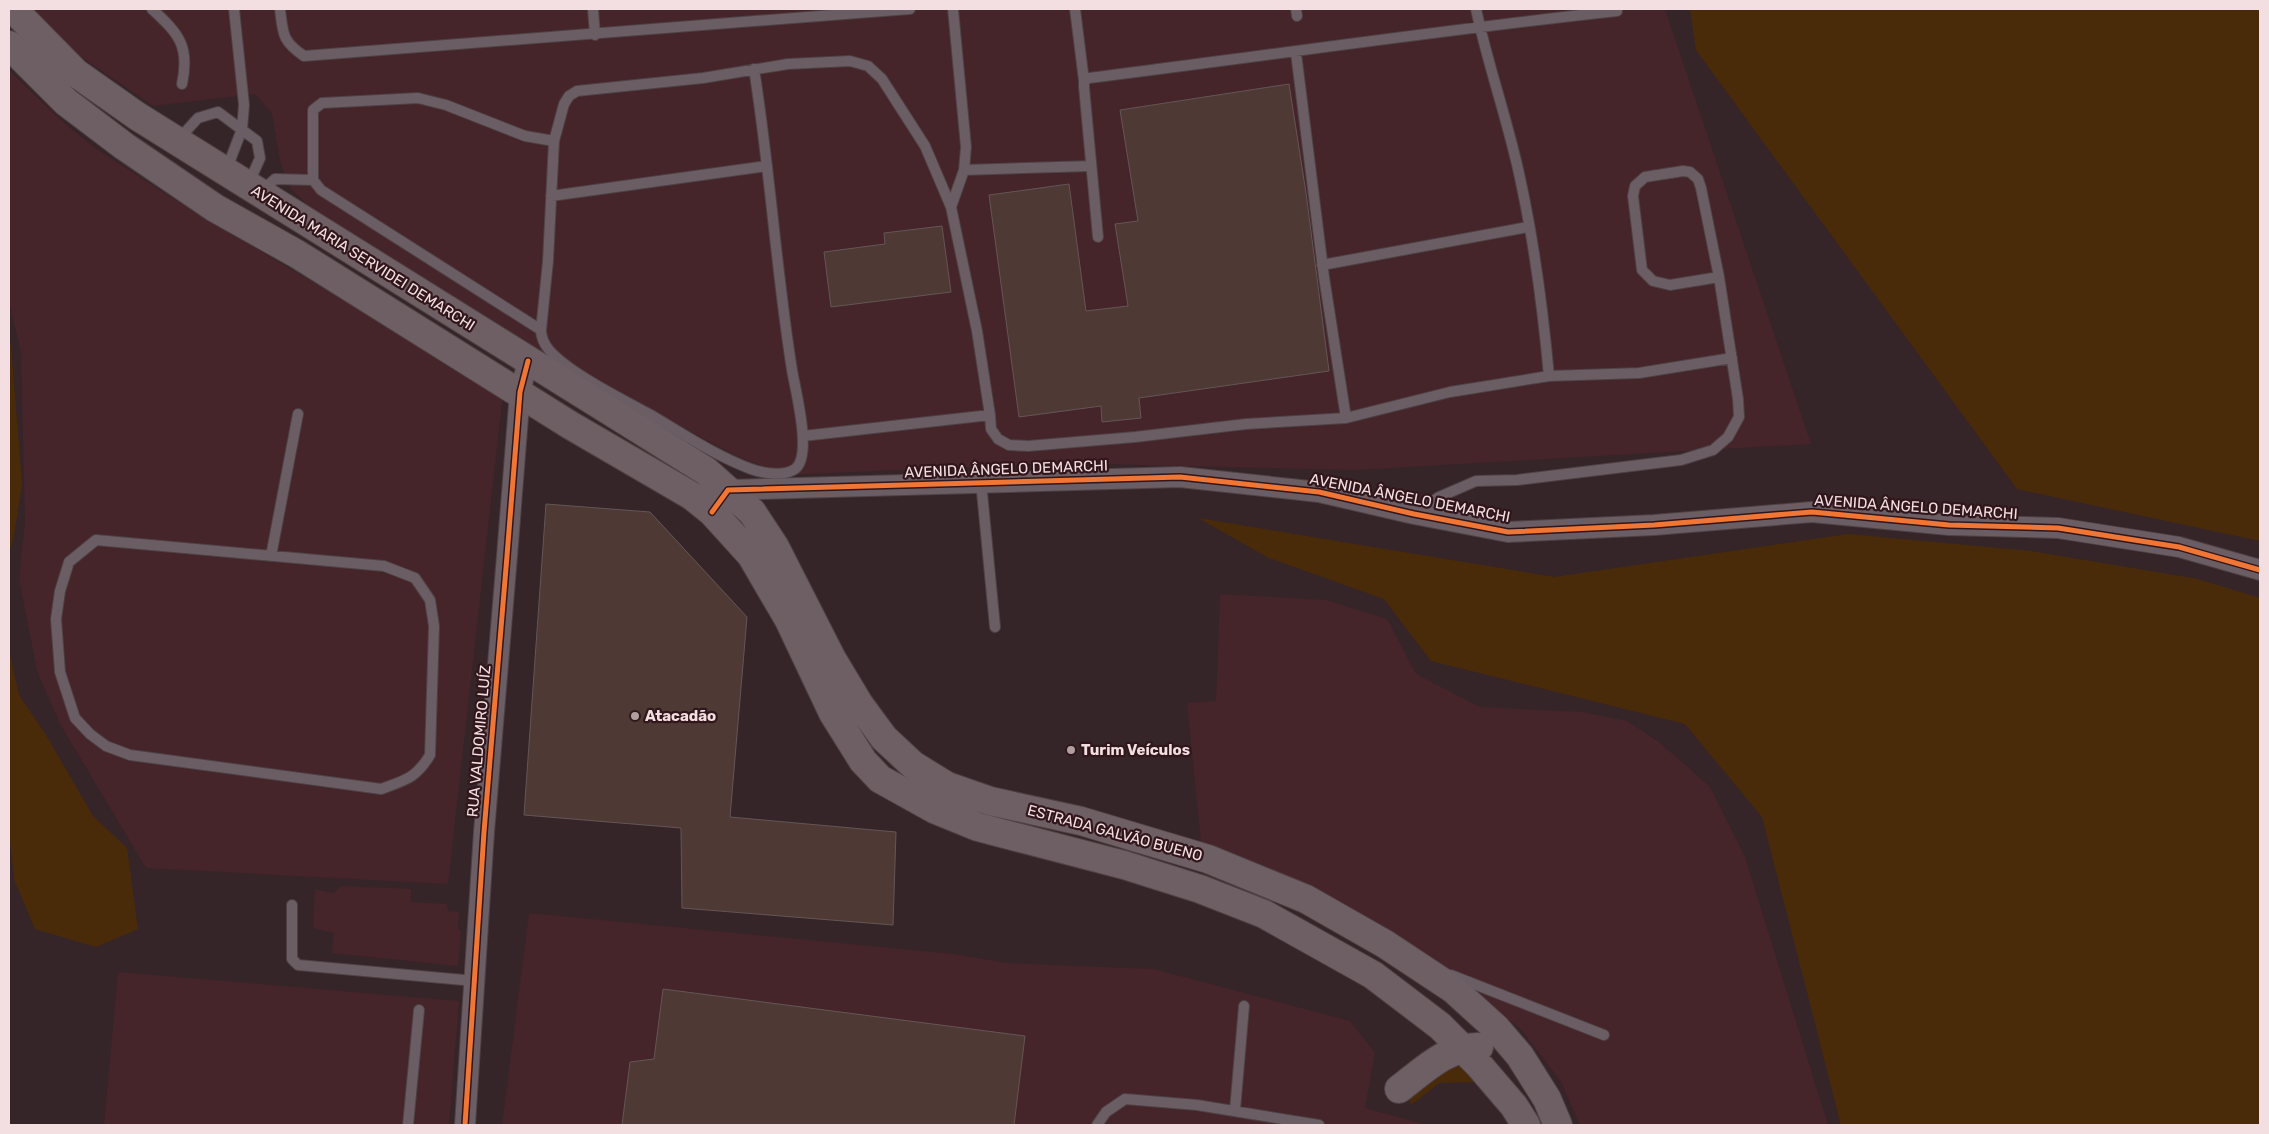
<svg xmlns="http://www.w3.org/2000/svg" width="2269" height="1134" viewBox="0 0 2269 1134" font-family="Rubik,sans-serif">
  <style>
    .built { fill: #45242a }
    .green { fill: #4a2b09 }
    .building { fill: #4f3935; stroke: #645656 }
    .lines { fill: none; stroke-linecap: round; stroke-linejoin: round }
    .lane-casing { stroke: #4e4143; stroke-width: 12 }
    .street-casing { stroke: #4e4143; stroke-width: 22 }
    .secondary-casing { stroke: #4e4143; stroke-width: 30 }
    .lane { stroke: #6a5d64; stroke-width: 10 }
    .street { stroke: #6a5d64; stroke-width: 20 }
    .secondary { stroke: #6e5f65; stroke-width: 28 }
    .cycleway-casing { stroke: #31161b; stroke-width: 8 }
    .cycleway { stroke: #f07635; stroke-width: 5 }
    .poi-dot { fill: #b09ea0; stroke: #31161b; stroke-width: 2 }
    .labels { text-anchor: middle; stroke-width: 4.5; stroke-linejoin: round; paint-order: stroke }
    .street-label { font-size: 15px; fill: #f3dfe1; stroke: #31161b }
    .poi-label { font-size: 15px; font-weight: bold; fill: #f3dfe1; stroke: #31161b; text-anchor: start }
  </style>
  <rect width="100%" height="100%" fill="#352528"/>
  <!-- built -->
  <path class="built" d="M 33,9 L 1665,9 L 1811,444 L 1355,470 L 1055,463 L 785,475 L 737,456 L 519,342 L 316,213 L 290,188 L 280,162 L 272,113 L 255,94 L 153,106 L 58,41 Z
    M 9,70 L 64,123 L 95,148 L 197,214 L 503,394 L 448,884 L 146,868 L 60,724 L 37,671 L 19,579 L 25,522 L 21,352 L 9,302 Z
    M 1220,594 L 1326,600 L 1387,619 L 1416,674 L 1480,707 L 1582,712 L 1627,721 L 1659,742 L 1710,787 L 1745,857 L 1828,1125 L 1580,1125 L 1561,1082 L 1521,1029 L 1373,920 L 1201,842 L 1187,703 L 1216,701 Z
    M 341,886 L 411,889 L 411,902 L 447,904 L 448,911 L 459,912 L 458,928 L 461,932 L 458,966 L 332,953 L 334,933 L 313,928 L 315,889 L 334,893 Z
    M 529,913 L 954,954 L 1006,963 L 1154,969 L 1350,1021 L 1375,1053 L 1365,1108 L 1427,1125 L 502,1125 Z
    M 118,972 L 459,1001 L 449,1125 L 104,1125 Z"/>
  <!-- green -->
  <path class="green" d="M 1690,9 L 2260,9 L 2260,541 L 2017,489 L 1696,50 Z
    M 9,338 L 11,347 L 22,484 L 14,535 L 9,553 Z
    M 1198,518 L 1554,577 L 1848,534 L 2031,551 L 2198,579 L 2260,598 L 2260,1125 L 1841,1125 L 1762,817 L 1685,724 L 1431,661 L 1384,599 L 1269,558 Z
    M 9,651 L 19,695 L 46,735 L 93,816 L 127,848 L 138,929 L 96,947 L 35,929 L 14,879 L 9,831 Z
    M 1454,1064 L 1461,1067 L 1475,1082 L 1439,1083 L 1411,1105 L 1409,1098 L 1431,1075 Z"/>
  <!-- building -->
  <path class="building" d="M 1289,84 L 1306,193 L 1329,371 L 1139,398 L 1141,418 L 1102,422 L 1101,406 L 1019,417 L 989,195 L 1069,184 L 1086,311 L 1128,306 L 1115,224 L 1138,221 L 1120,110 Z
    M 942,226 L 951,292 L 831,307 L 824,252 L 885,244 L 884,233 Z
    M 546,504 L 650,512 L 747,617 L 730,817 L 896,832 L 893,925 L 682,908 L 681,828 L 524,815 Z
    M 663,989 L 1025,1036 L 1014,1125 L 622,1125 L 630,1062 L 654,1059 Z"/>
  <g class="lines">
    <!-- lane casing -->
    <g class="lane-casing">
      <path id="lane" d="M 152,9 C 179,34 190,46 182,84
        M 280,9 C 283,34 282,41 304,56 L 910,9
        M 593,9 L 595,35
        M 1075,9 L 1084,81
        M 1296,9 L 1297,16
        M 1476,9 C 1488,66 1508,121 1520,178 C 1534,242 1543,310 1549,376
        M 1296,53 L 1324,277 L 1346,418
        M 754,69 C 770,169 776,270 792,370 C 795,389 813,456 795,469 C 784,477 762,473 751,469 C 716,456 683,434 651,415 C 623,400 569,373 549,350 C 545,345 541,337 541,330 L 548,261 L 554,141 L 564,104 L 569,96 L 577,91 L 703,78 L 788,64 L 850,61 L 868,66 L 882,79 L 925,146 L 951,207 L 977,331 L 990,415
        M 177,141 L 198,118 L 218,112 L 257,141 L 260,158 L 249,183
        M 964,170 L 1091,166
        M 226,171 L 242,129 L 244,105 L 234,9
        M 262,191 L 275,179 L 313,180
        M 551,196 L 767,166
        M 951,207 L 964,170 L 966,147 L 953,9
        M 1098,237 L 1084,87 L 1084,81 L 1089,78 C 1265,56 1441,30 1617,11
        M 1322,265 L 1528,227
        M 541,330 L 321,190 L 313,180 L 313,110 L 322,103 L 418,98 L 446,105 L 525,136 L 554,141
        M 803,436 L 990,415 L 991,429 L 998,439 L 1009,445 L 1028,446 L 1135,437 L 1246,424 L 1346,418 L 1450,392 L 1549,376 L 1639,373 L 1732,358
        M 981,482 L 995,627
        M 1415,513 L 1439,497 L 1476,481 L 1517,480 L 1681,460 L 1713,450 L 1728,437 L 1739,417 L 1738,399 L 1719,277 L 1701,188 L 1698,179 L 1690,172 L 1683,171 L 1645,177 L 1635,186 L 1633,196 L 1642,270 L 1653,281 L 1670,285 L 1719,277
        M 96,540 L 384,566 L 415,578 L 430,600 L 434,626 L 430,755 C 416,778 406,780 381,789 L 130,755 L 106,746 L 90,734 L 75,718 L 60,672 L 56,619 L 60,591 L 69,562 Z
        M 271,556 L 298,414
        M 292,905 L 292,959 L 298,965 L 475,981
        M 1451,975 L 1604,1035
        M 1235,1110 L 1244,1006
        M 408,1125 L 419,1010
        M 1097,1125 L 1106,1112 L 1125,1099 L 1197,1105 L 1319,1125"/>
    </g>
    <!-- street casing -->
    <g class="street-casing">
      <path id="street" d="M 724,495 L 728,490 L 1180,477 L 1319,492 L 1414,514 L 1508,532 L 1654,525 L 1812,512 L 1949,525 L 2058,528 L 2179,547 L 2260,570
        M 465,1125 L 484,832 L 507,556 L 520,392 L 528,361"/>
    </g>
    <!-- secondary casing -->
    <g class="secondary-casing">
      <path id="secondary" d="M 13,9 L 76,73 L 137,116 L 706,471 L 752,512 L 775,547 L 832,659 L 859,704 L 884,738 L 913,765 L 947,786 L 990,801 L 1081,821 L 1208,859 L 1306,899 L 1385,944 L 1453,989 L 1496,1028 L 1520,1056 L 1547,1099 L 1558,1125
        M 9,45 L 66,102 L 124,146 L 215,208 L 297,254 L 570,425 L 692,496 L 712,512 L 751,555 L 789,620 L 833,713 L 863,761 L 880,779 L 934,809 L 978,827 L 1124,865 L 1200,889 L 1264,914 L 1373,975 L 1440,1026 L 1478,1064 L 1514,1106 L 1526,1125
        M 1399,1089 C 1423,1071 1447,1046 1479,1047"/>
    </g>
    <!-- lane -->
    <use href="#lane" class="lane"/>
    <!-- street -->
    <use href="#street" class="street"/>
    <!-- secondary -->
    <use href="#secondary" class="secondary"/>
    <!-- cycleway casing -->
    <g class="cycleway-casing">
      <path id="cycleway" d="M 712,512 L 728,490 L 1180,477 L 1319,492 L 1414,514 L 1508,532 L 1654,525 L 1812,512 L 1949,525 L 2058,528 L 2179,547 L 2260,570
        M 465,1125 L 484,832 L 507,556 L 520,392 L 528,361"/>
    </g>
    <!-- cycleway -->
    <use href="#cycleway" class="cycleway"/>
  </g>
  <!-- markers -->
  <g class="poi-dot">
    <circle cx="635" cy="716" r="5"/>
    <circle cx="1071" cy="750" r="5"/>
  </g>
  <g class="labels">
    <!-- street labels -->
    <g class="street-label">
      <text transform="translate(363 258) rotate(32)" y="5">AVENIDA MARIA SERVIDEI DEMARCHI</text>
      <text transform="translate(1006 469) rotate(-2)" y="5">AVENIDA ÂNGELO DEMARCHI</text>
      <text transform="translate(1410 498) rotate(11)" y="5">AVENIDA ÂNGELO DEMARCHI</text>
      <text transform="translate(1916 507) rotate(4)" y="5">AVENIDA ÂNGELO DEMARCHI</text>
      <text transform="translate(479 741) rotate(-85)" y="5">RUA VALDOMIRO LUÍZ</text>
      <text transform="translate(1115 833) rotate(15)" y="5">ESTRADA GALVÃO BUENO</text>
    </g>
    <!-- poi labels -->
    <g class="poi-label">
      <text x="645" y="721">Atacadão</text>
      <text x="1081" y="755">Turim Veículos</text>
    </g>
  </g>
  <!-- border -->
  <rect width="2269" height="1134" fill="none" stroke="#f3dfe1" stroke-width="20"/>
</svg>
